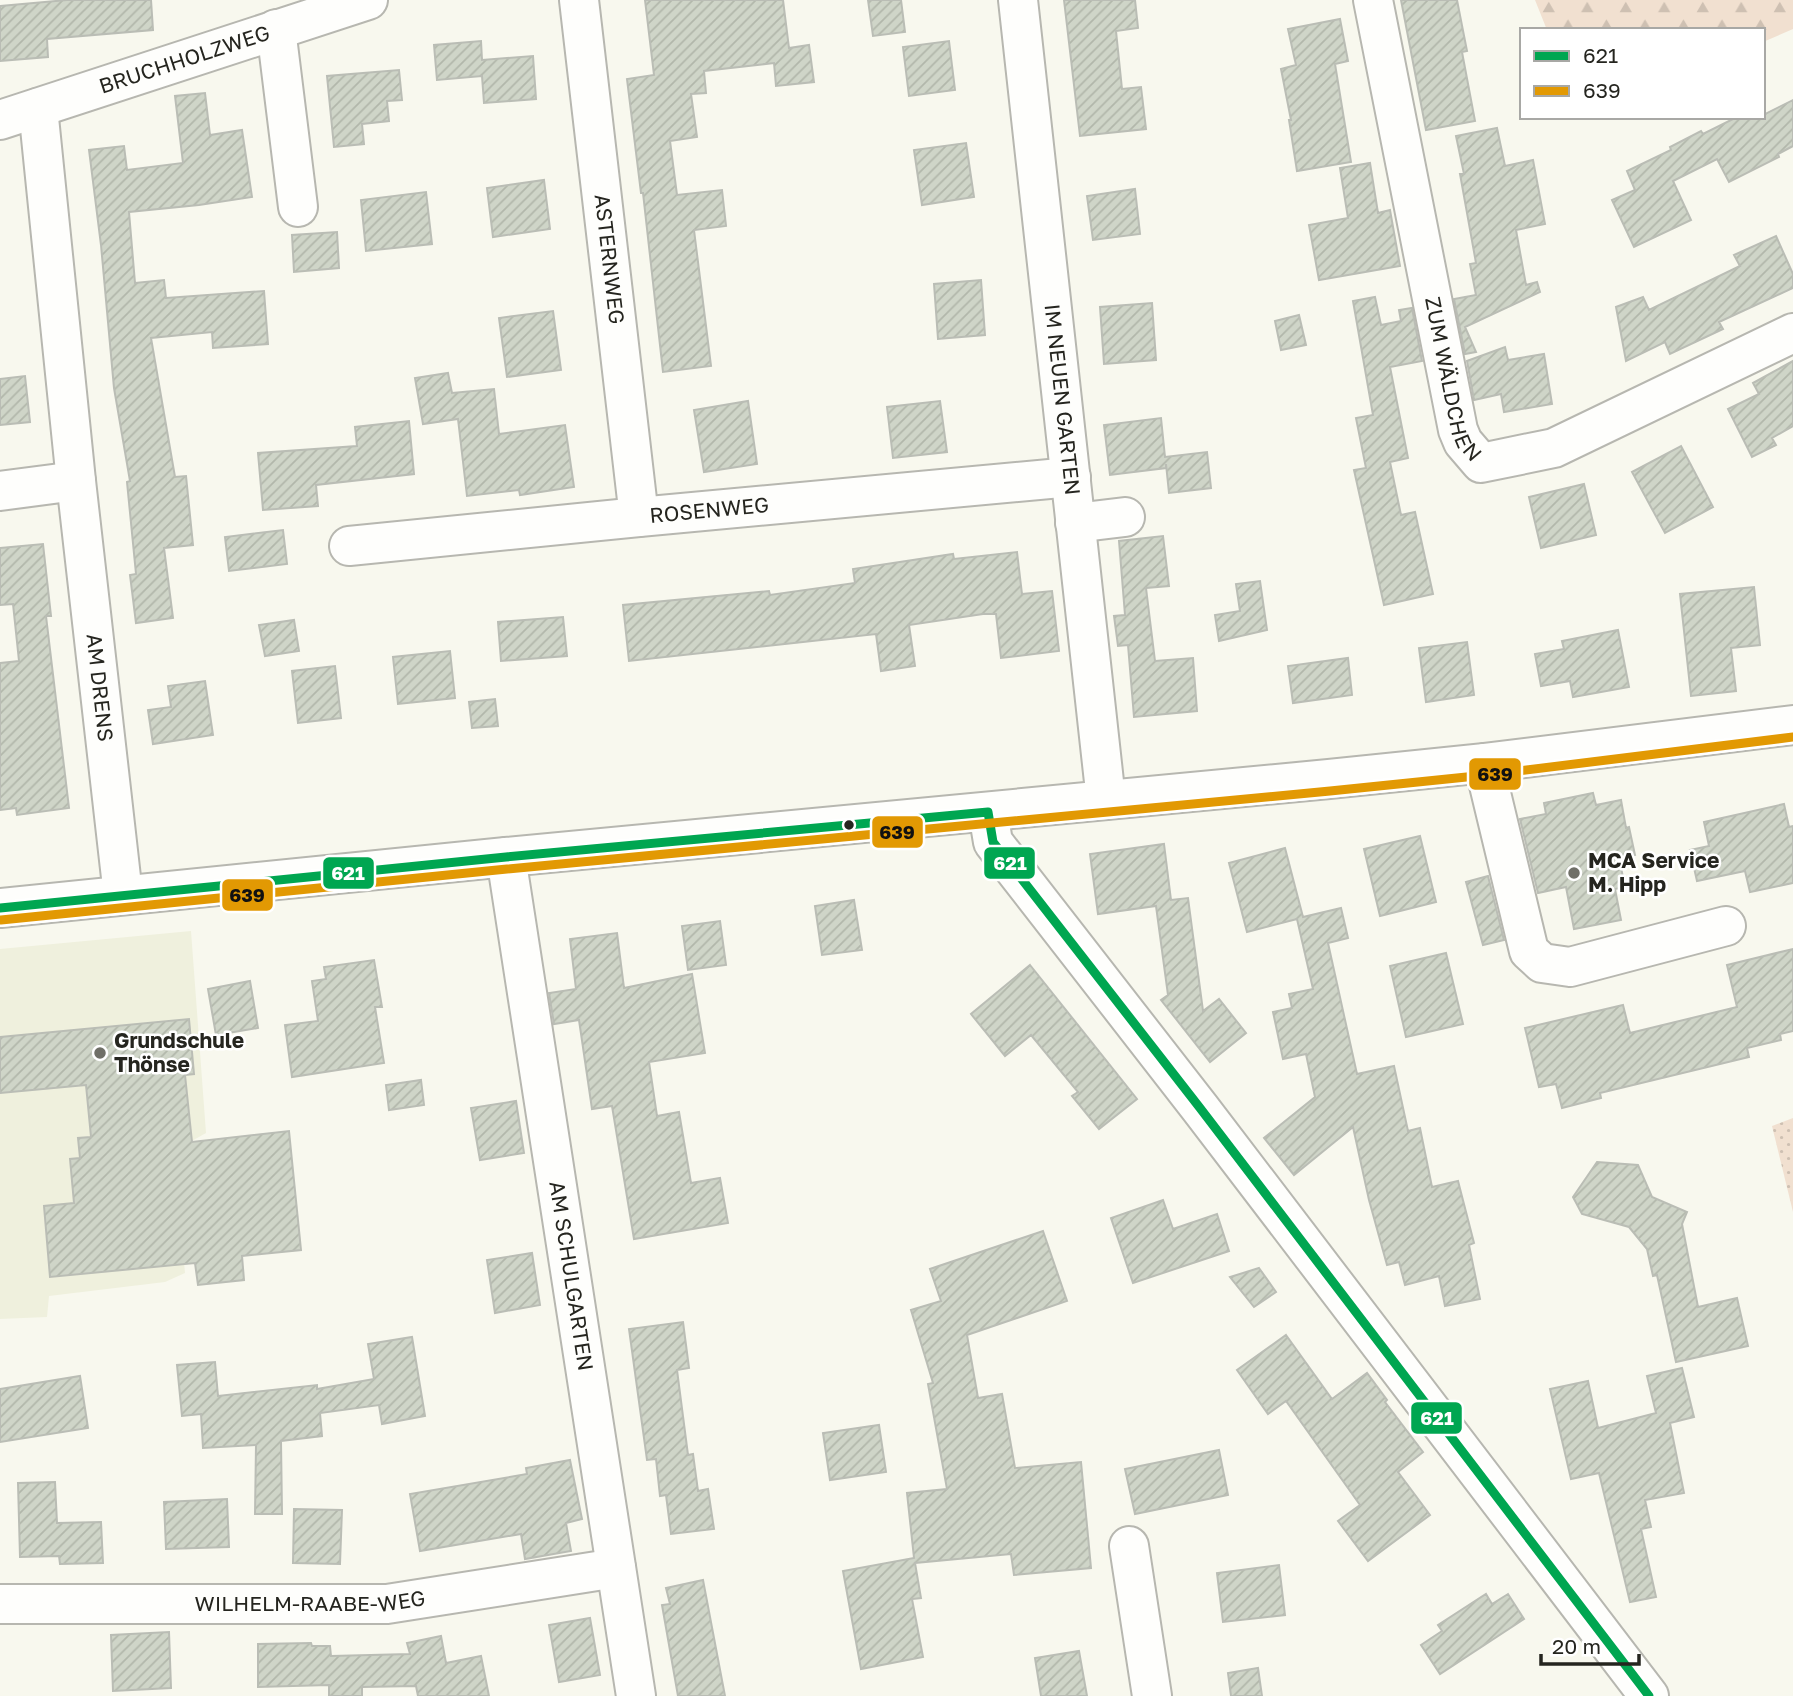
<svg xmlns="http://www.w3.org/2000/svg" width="1793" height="1696" viewBox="0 0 1793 1696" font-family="'Golos Text',sans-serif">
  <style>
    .built { fill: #eff0dd }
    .grass { fill: url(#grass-dots) }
    .forest { fill: url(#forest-firs) }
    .building { fill: url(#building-hatch); stroke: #babdb5; stroke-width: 2 }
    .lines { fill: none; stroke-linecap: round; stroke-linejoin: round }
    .minor-casing { stroke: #b7b7b0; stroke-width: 42 }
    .minor { stroke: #fefefc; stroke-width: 38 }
    .bus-1-casing { stroke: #fff; stroke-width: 14 }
    .bus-2-casing { stroke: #fff; stroke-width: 14 }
    .bus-1 { stroke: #00a651; stroke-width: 9 }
    .bus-2 { stroke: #e29903; stroke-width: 9 }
    .bus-dot { fill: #25251f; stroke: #fff; stroke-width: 2.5 }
    .poi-dot { fill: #6f6f67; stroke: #fff; stroke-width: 2.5 }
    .labels { text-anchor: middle; stroke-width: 5; stroke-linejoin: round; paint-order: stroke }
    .street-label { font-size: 21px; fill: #25251f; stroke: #fff }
    .poi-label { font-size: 21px; font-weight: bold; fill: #25251f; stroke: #fff; text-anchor: start }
    .line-badge { stroke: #fff; stroke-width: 2.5 }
    .badge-label { font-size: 19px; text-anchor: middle; font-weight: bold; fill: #fff }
    .pale-badge-label { font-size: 19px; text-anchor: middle; font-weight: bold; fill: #111 }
  </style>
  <defs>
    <pattern id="grass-dots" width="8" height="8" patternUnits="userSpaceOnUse" patternTransform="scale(1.75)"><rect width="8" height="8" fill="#f1e0d0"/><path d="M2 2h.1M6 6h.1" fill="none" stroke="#cec0b2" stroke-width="1.8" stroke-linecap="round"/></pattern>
    <pattern id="forest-firs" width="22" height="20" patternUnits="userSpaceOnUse" patternTransform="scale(1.75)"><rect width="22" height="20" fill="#f1e0d0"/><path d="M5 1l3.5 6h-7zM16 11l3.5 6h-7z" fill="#cec0b2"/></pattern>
    <pattern id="building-hatch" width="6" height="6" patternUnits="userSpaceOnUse" patternTransform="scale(1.75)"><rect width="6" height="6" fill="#cfd5c8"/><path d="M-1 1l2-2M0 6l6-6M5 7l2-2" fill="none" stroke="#b2b7ab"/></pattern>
  </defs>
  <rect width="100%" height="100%" fill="#f8f8ee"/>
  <!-- built -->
  <path class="built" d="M 191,931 L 206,1133 L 174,1151 L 185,1273 L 165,1282 L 49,1296 L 47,1317 L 0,1319 L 0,949 Z"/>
  <!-- grass -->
  <path class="grass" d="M 1793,1118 L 1793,1212 L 1772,1126 Z"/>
  <!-- forest -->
  <path class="forest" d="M 1535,0 L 1793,0 L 1793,29 L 1763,42 L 1763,30 L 1547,30 Z"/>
  <!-- building -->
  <path class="building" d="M 67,0 L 151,0 L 153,30 L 47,39 L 48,57 L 0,61 L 0,6 Z
    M 645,0 L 783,0 L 789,48 L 809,45 L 814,82 L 776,86 L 774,63 L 704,71 L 706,93 L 691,94 L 697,137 L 670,141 L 677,195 L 722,190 L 726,226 L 694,230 L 711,366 L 663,372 L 643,193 L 641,193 L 627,79 L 654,75 Z
    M 868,0 L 901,0 L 905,32 L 873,36 Z
    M 1064,0 L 1135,0 L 1138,28 L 1116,31 L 1122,89 L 1141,87 L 1146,129 L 1080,136 Z
    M 1401,0 L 1457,0 L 1467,51 L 1462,52 L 1475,121 L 1426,130 Z
    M 1340,19 L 1348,61 L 1335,64 L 1351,162 L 1297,171 L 1289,120 L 1291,120 L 1281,69 L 1296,65 L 1288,29 Z
    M 481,41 L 482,60 L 533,56 L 536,99 L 484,103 L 482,76 L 437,80 L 434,45 Z
    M 949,41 L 955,90 L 909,96 L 903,47 Z
    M 399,70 L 402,100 L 387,101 L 389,121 L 362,124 L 364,144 L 334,147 L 327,76 Z
    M 205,93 L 210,135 L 242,130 L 252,197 L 199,205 L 129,212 L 135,283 L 164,280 L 166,298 L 264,291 L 268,344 L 213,348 L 212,332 L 151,338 L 175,477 L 186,476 L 193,545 L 164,548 L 173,618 L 136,623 L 130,575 L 136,574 L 127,482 L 130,481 L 114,388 L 101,245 L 89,150 L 124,146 L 127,170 L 183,163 L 175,96 Z
    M 1793,100 L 1793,146 L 1778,154 L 1779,157 L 1729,182 L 1717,159 L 1673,181 L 1691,220 L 1634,247 L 1612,200 L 1635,190 L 1627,171 L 1671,150 L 1670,147 L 1701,131 L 1703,134 L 1737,117 L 1763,117 L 1763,115 Z
    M 1497,128 L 1505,166 L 1533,160 L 1545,224 L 1516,230 L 1526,285 L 1537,282 L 1540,292 L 1465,327 L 1476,352 L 1465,354 L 1454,299 L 1476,295 L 1470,264 L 1476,263 L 1460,174 L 1464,174 L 1456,136 Z
    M 966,143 L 974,197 L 922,205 L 914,150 Z
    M 1370,163 L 1378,213 L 1390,210 L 1400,266 L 1319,280 L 1309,225 L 1348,218 L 1340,168 Z
    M 544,180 L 550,229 L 493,237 L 487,188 Z
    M 1135,189 L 1140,234 L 1093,240 L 1087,196 Z
    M 426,192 L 432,244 L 366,251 L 361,200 Z
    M 337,232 L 339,268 L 294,272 L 292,235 Z
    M 1776,236 L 1793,274 L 1793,288 L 1719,322 L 1723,329 L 1670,354 L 1665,342 L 1626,361 L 1616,307 L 1643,297 L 1649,310 L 1740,266 L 1734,255 Z
    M 981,280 L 985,335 L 938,339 L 934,284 Z
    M 1375,297 L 1381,325 L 1401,321 L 1399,310 L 1412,308 L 1422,361 L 1390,367 L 1408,458 L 1390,462 L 1401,515 L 1415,512 L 1433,594 L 1384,605 L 1354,470 L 1366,468 L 1356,418 L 1373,415 L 1353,301 Z
    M 1152,303 L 1156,360 L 1104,364 L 1100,307 Z
    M 553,311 L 561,370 L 507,377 L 499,318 Z
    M 1299,315 L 1306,345 L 1281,350 L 1275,321 Z
    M 1505,347 L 1508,360 L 1544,354 L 1552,404 L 1504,412 L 1501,394 L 1474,400 L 1467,361 Z
    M 1793,361 L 1793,426 L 1772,438 L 1776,445 L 1752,457 L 1728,409 L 1759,394 L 1753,383 Z
    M 448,373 L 452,393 L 494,389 L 499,434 L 565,425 L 574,487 L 520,495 L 519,490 L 467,496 L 458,419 L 423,424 L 415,378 Z
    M 25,376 L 30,422 L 0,425 L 0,379 Z
    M 748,401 L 757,464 L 704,472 L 694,410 Z
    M 940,401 L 947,452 L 893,458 L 887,407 Z
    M 1161,418 L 1165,457 L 1207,452 L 1211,488 L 1169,493 L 1166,464 L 1166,468 L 1110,475 L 1104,425 Z
    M 409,421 L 414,474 L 316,485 L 318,506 L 263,510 L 258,453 L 357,446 L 355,427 Z
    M 1681,446 L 1713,507 L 1665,533 L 1632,472 Z
    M 1584,484 L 1596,535 L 1541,548 L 1529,497 Z
    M 283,530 L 287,564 L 229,571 L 225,537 Z
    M 1163,536 L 1169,586 L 1146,588 L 1155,661 L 1193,658 L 1197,711 L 1134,717 L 1128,645 L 1118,646 L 1114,616 L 1125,615 L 1119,541 Z
    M 43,544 L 51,616 L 46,616 L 69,808 L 17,815 L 16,808 L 0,810 L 0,663 L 19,661 L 13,604 L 0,605 L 0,548 Z
    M 1017,552 L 1022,594 L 1052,591 L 1059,651 L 1001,658 L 996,614 L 983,614 L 909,625 L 915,666 L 881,671 L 876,634 L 629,661 L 623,605 L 769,591 L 770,595 L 855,583 L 853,569 L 953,554 L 954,559 Z
    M 1260,581 L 1267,630 L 1219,641 L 1215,615 L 1240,611 L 1236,584 Z
    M 1754,587 L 1760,645 L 1731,648 L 1736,691 L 1691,696 L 1680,594 Z
    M 563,617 L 567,656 L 501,661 L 498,622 Z
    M 294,620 L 299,651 L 265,656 L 259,625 Z
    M 1618,630 L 1629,687 L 1573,697 L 1570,681 L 1541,686 L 1535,654 L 1564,649 L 1562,641 Z
    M 1467,642 L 1474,695 L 1426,702 L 1419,648 Z
    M 450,651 L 455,698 L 398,704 L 393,657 Z
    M 1348,658 L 1352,695 L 1293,703 L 1288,666 Z
    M 335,666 L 341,718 L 298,723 L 292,671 Z
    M 205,681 L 213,735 L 153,744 L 148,710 L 171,707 L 168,686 Z
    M 495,699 L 498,726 L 472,728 L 469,702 Z
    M 1593,793 L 1596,805 L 1621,800 L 1626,828 L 1629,827 L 1635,855 L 1619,858 L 1625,887 L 1615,889 L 1621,920 L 1574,929 L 1566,887 L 1538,893 L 1520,819 L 1546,814 L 1544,803 Z
    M 1784,804 L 1789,827 L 1793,826 L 1793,883 L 1750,892 L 1745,871 L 1697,881 L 1690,850 L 1709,846 L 1704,822 Z
    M 1420,836 L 1436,902 L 1380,916 L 1364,849 Z
    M 1164,844 L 1171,900 L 1188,898 L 1203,1011 L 1219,999 L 1246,1033 L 1210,1062 L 1161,1000 L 1168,995 L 1156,906 L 1098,914 L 1090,854 Z
    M 1285,848 L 1303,917 L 1341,908 L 1348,938 L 1328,943 L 1357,1074 L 1394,1066 L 1408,1131 L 1420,1128 L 1432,1187 L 1458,1181 L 1474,1243 L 1469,1245 L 1480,1299 L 1445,1306 L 1439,1276 L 1405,1285 L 1399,1262 L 1387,1265 L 1369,1200 L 1353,1127 L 1294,1175 L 1264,1138 L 1315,1097 L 1306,1054 L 1283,1059 L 1273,1012 L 1292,1008 L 1289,994 L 1313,989 L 1297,919 L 1247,932 L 1229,863 Z
    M 1488,876 L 1504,940 L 1483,945 L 1466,882 Z
    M 854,900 L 862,950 L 822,955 L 815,906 Z
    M 720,921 L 726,965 L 688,970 L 682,926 Z
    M 617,933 L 624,988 L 692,974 L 705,1053 L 649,1062 L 657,1116 L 679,1112 L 691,1183 L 720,1178 L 728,1223 L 634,1239 L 612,1106 L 592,1109 L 579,1020 L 554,1024 L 549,993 L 576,989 L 570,939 Z
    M 1793,949 L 1793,1031 L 1780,1034 L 1781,1040 L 1747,1048 L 1749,1057 L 1600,1093 L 1601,1098 L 1562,1108 L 1556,1084 L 1539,1087 L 1525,1028 L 1623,1005 L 1630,1033 L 1737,1007 L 1727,965 Z
    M 1446,953 L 1463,1024 L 1406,1037 L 1390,966 Z
    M 374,960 L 382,1007 L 375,1007 L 384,1063 L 292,1077 L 285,1025 L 318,1021 L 312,981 L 326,979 L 324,967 Z
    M 1030,965 L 1137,1099 L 1099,1129 L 1072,1096 L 1078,1092 L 1031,1035 L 1005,1056 L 971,1014 Z
    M 250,981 L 258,1028 L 216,1035 L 208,989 Z
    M 189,1019 L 194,1074 L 185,1075 L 192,1142 L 289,1131 L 301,1250 L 242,1256 L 244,1280 L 198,1285 L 195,1263 L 50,1277 L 44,1206 L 74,1203 L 70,1159 L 80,1158 L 78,1138 L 91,1137 L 86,1085 L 0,1093 L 0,1037 Z
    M 421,1080 L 424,1105 L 389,1110 L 386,1085 Z
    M 516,1101 L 524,1153 L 480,1160 L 471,1108 Z
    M 1597,1162 L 1638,1165 L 1652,1197 L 1687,1212 L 1682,1224 L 1698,1307 L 1737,1298 L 1748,1346 L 1676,1362 L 1657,1275 L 1653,1276 L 1647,1249 L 1629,1227 L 1582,1214 L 1573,1197 Z
    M 1163,1200 L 1173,1229 L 1217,1214 L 1229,1251 L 1133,1283 L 1111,1218 Z
    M 1043,1231 L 1067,1301 L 967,1335 L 978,1398 L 1002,1394 L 1015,1468 L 1081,1462 L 1091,1568 L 1014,1575 L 1011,1554 L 915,1563 L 921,1598 L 912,1599 L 923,1657 L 861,1669 L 843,1571 L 914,1558 L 907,1493 L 947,1489 L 928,1384 L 933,1383 L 911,1310 L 941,1301 L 930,1269 Z
    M 532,1253 L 540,1305 L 495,1313 L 487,1260 Z
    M 1259,1268 L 1276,1292 L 1254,1307 L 1230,1277 Z
    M 683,1322 L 689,1368 L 677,1370 L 688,1455 L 693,1454 L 698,1491 L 708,1489 L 714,1529 L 671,1534 L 666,1495 L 660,1496 L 656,1459 L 647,1460 L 629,1329 Z
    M 1286,1335 L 1332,1399 L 1367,1373 L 1387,1400 L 1385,1402 L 1423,1452 L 1398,1472 L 1430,1515 L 1368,1561 L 1338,1521 L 1360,1505 L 1286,1401 L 1268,1414 L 1237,1370 Z
    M 412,1337 L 425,1416 L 382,1424 L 379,1405 L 320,1413 L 322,1436 L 281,1441 L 282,1514 L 255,1514 L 256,1445 L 203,1448 L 201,1414 L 182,1416 L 177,1365 L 215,1362 L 218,1396 L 317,1385 L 317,1389 L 374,1379 L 368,1344 Z
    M 1682,1368 L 1694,1417 L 1670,1423 L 1684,1493 L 1645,1500 L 1651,1527 L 1641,1529 L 1656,1597 L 1630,1602 L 1599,1473 L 1571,1479 L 1550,1389 L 1588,1381 L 1598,1428 L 1656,1413 L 1647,1376 Z
    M 80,1376 L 88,1428 L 0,1442 L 0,1389 Z
    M 879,1425 L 886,1472 L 830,1480 L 823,1433 Z
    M 1219,1450 L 1228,1495 L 1135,1514 L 1125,1469 Z
    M 570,1460 L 582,1519 L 566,1523 L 571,1551 L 525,1559 L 521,1534 L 420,1551 L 410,1494 L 527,1474 L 526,1468 Z
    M 55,1482 L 57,1523 L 101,1522 L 103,1563 L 60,1564 L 59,1556 L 20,1557 L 18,1483 Z
    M 227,1499 L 229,1547 L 166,1549 L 164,1502 Z
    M 294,1509 L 342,1510 L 340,1564 L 293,1563 Z
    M 1279,1565 L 1285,1615 L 1223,1622 L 1217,1573 Z
    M 703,1580 L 725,1696 L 678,1696 L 662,1605 L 670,1604 L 666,1588 Z
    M 1486,1594 L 1492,1604 L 1508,1594 L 1524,1619 L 1440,1674 L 1421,1645 L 1442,1631 L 1438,1625 Z
    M 590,1618 L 600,1675 L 559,1682 L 549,1625 Z
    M 169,1632 L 171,1688 L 113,1691 L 111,1635 Z
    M 441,1636 L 446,1663 L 481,1656 L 489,1696 L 418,1696 L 416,1686 L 362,1687 L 362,1696 L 329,1696 L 329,1685 L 258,1687 L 258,1644 L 311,1643 L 312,1646 L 330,1646 L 331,1656 L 410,1654 L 407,1643 Z
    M 1079,1651 L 1087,1696 L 1041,1696 L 1035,1658 Z
    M 1258,1668 L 1262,1696 L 1231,1696 L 1228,1673 Z"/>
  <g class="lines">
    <!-- minor casing -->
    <g class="minor-casing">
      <g id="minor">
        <path id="s1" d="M 579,0 L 639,517"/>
        <path id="s2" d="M 1018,0 L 1106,800"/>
        <path id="s3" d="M 1373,0 L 1458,430 L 1463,442 L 1481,463 L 1554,448 L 1793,333"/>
        <path d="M 276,29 L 298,207"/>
        <path id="s4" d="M 38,108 L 76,481 L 123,895"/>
        <path id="s5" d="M 0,120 L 368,0"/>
        <path d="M 0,491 L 76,481"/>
        <path d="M 1075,523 L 1125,517"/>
        <path id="s6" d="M 349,546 L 639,517 L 1071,477"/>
        <path d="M 1485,763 L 1489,785 L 1529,951 L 1542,963 L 1570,967 L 1726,926"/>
        <path d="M 988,812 L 993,842 L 1200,1108 L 1649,1696"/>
        <path id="s7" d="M 506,857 L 636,1696"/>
        <path d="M 0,908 L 506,857 L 1329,779 L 1485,763 L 1793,725"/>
        <path d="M 1129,1546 L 1152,1696"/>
        <path id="s8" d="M 0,1604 L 387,1604 L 616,1568"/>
      </g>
    </g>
    <!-- minor -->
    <use href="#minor" class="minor"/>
    <!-- bus-1 casing -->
    <g class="bus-1-casing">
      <path id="bus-1" d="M 0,908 L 506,857 L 988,812 L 993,842 L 1200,1108 L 1649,1696"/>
    </g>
    <!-- bus-2 casing -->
    <g class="bus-2-casing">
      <path id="bus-2" d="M 1,920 L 507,869 L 1330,791 L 1486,775 L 1793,737"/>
    </g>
    <!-- bus-1 -->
    <use href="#bus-1" class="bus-1"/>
    <!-- bus-2 -->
    <use href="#bus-2" class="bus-2"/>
  </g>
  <!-- markers -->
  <circle class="bus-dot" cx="849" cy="825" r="6"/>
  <g class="poi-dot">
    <circle cx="1574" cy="873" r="7"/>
    <circle cx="100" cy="1053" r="7"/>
  </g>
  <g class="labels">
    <!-- street labels -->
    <g class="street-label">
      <text dy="7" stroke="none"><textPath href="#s5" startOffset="194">BRUCHHOLZWEG</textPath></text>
      <text dy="7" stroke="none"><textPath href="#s1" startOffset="261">ASTERNWEG</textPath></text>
      <text dy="7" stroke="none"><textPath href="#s3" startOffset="388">ZUM WÄLDCHEN</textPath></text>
      <text dy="7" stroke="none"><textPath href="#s2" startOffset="402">IM NEUEN GARTEN</textPath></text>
      <text dy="7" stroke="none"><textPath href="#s6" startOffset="362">ROSENWEG</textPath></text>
      <text dy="7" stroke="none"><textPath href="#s4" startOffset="583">AM DRENS</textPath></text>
      <text dy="7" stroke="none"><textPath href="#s7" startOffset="424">AM SCHULGARTEN</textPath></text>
      <text dy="7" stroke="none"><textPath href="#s8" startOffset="310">WILHELM-RAABE-WEG</textPath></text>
    </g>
    <!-- poi labels -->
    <g class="poi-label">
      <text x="1588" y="868">MCA Service<tspan x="1588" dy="24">M. Hipp</tspan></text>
      <text x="114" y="1048">Grundschule<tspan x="114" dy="24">Thönse</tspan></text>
    </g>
  </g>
  <g class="line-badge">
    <rect x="1468" y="757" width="54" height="34" rx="7" fill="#e29903"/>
    <rect x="871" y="815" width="53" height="34" rx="7" fill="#e29903"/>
    <rect x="983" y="846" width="53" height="34" rx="7" fill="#00a651"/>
    <rect x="322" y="856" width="53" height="34" rx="7" fill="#00a651"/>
    <rect x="221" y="878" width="53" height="34" rx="7" fill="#e29903"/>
    <rect x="1410" y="1401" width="53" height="34" rx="7" fill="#00a651"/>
  </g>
  <g class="badge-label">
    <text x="1010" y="870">621</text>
    <text x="348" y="880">621</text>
    <text x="1437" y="1425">621</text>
  </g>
  <g class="pale-badge-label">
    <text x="1495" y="781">639</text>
    <text x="897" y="839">639</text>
    <text x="247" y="902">639</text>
  </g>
  <!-- legend -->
  <rect x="1520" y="28" width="245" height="91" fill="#ffffff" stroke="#a8a8a5" stroke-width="2"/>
  <rect x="1534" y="51" width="35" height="10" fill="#00a651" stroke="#a8a8a5" stroke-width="2"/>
  <text x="1583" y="63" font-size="21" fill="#25251f">621</text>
  <rect x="1534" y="86" width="35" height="10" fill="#e29903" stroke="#a8a8a5" stroke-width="2"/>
  <text x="1583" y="98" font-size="21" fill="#25251f">639</text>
  <!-- scale -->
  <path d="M1541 1654v10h98v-10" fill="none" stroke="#25251f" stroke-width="3.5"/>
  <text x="1552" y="1654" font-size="21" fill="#25251f" stroke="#ffffff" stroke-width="5" paint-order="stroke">20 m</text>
</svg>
